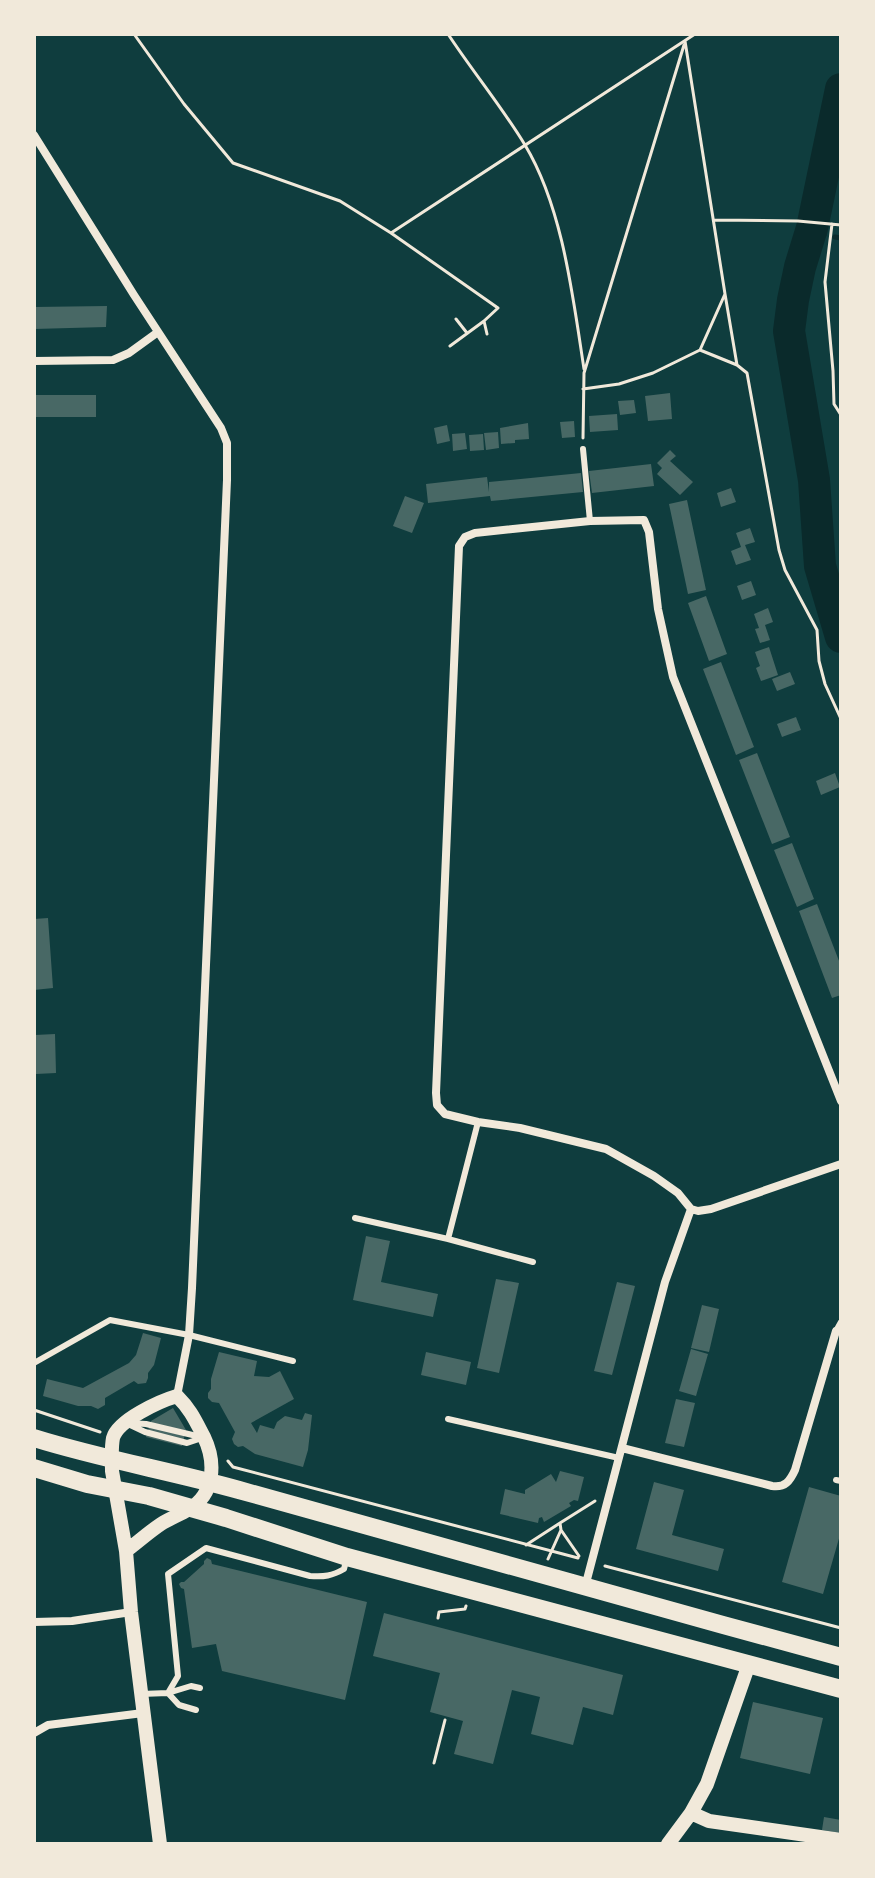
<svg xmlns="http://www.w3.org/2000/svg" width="875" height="1878" viewBox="0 0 875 1878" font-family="Spectral,serif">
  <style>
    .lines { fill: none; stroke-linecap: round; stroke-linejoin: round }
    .stream { stroke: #0a2a2b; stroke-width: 5 }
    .river { stroke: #0a2a2b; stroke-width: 32 }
    .building { fill: #486865 }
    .path { stroke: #f1e9da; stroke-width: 3 }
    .service { stroke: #f1e9da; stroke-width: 6 }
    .minor { stroke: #f1e9da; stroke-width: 8 }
    .tertiary { stroke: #f1e9da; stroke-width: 14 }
    .trunk { stroke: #f1e9da; stroke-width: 18 }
  </style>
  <rect width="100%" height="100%" fill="#0f3d3e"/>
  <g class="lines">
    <!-- stream -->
    <path class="stream" d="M 835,112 L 841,119
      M 811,233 L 824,235
      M 835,237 L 841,238"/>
    <!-- river -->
    <path class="river" d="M 841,89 L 812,228 L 800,267 L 793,300 L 789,331 L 814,480 L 820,566 L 841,637"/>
  </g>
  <!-- building -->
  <path class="building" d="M 107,306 L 106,327 L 34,329 L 34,307 Z
    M 670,393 L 672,419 L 648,421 L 645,396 Z
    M 34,395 L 96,395 L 96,417 L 34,417 Z
    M 634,400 L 636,413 L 620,415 L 618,401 Z
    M 617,414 L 618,430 L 590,432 L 589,416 Z
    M 574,421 L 575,437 L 562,438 L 560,422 Z
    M 528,423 L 529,439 L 515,440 L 515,443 L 501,444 L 500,428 Z
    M 447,425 L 450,441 L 437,444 L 434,428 Z
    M 498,432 L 499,448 L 486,450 L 484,433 Z
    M 465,433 L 467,449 L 453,451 L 452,434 Z
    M 483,434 L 484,450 L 470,451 L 469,435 Z
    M 670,450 L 676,456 L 670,461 L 693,482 L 680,495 L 657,474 L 662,468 L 657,463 Z
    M 651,464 L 654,486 L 592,493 L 589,471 Z
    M 581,473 L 583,492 L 491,501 L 490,496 L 428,503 L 426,484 L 487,477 L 489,492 L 489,482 Z
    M 731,488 L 736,502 L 721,507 L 717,493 Z
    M 405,496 L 424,503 L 412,533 L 393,526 Z
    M 687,500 L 706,590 L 688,594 L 669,504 Z
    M 750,528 L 755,542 L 745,545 L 751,560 L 736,565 L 731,551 L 741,547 L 736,533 Z
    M 751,581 L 756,595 L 742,600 L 737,586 Z
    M 706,596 L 727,654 L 709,661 L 688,603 Z
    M 768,608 L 773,622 L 765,625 L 770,640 L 760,643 L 755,629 L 759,628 L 754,614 Z
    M 769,647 L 778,675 L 761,681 L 756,668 L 760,666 L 755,652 Z
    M 721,662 L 754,747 L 736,755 L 703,669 Z
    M 790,672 L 795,684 L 777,691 L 772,679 Z
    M 796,717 L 801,730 L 782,737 L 777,724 Z
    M 757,753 L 790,837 L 772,844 L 739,760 Z
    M 835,773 L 840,787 L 821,795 L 816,781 Z
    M 792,843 L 814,899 L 797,907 L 774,850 Z
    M 817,904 L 841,966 L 841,995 L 832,998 L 799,911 Z
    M 48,918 L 53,988 L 34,990 L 34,919 Z
    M 55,1034 L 56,1073 L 36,1074 L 35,1035 Z
    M 366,1236 L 390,1241 L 381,1282 L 438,1294 L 433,1317 L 353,1300 Z
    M 496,1279 L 519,1283 L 499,1373 L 477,1368 Z
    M 617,1282 L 635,1286 L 612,1375 L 594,1371 Z
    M 702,1305 L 719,1309 L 709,1352 L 691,1348 Z
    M 143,1333 L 161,1338 L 154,1365 L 148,1373 L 148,1378 L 146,1383 L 138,1384 L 134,1381 L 105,1398 L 105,1405 L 98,1409 L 91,1406 L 78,1406 L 43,1396 L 47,1379 L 83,1388 L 129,1363 L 136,1355 Z
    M 691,1349 L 708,1354 L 696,1396 L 679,1391 Z
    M 219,1352 L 257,1361 L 254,1376 L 269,1377 L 280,1371 L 294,1399 L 251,1423 L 257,1433 L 260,1425 L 274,1429 L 277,1422 L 285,1416 L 302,1420 L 305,1413 L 312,1415 L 308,1450 L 303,1467 L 255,1454 L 243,1446 L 238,1447 L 234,1444 L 232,1439 L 235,1432 L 219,1403 L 212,1402 L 208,1398 L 208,1393 L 211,1389 L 211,1379 Z
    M 426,1352 L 471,1362 L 466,1385 L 421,1375 Z
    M 676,1399 L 695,1403 L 684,1447 L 665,1443 Z
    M 173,1408 L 186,1430 L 182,1446 L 146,1437 L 151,1421 Z
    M 560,1471 L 584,1477 L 578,1501 L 574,1500 L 569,1503 L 571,1506 L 544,1522 L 542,1517 L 539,1518 L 538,1523 L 500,1514 L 505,1489 L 525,1494 L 525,1490 L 551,1474 L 556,1482 Z
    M 654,1482 L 684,1490 L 672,1535 L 724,1549 L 718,1571 L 636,1549 Z
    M 809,1487 L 841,1496 L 841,1535 L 840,1535 L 823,1594 L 782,1582 Z
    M 207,1558 L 211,1560 L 212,1564 L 367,1602 L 345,1700 L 222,1671 L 216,1644 L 192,1648 L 184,1589 L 181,1588 L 179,1584 L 181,1582 L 184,1582 L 204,1564 L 204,1561 Z
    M 384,1613 L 623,1675 L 613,1715 L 583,1707 L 573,1745 L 531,1734 L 540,1697 L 512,1690 L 493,1764 L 454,1754 L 463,1721 L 430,1712 L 440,1673 L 373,1656 Z
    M 753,1702 L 823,1718 L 810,1774 L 740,1758 Z
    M 824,1817 L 841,1820 L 841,1833 L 822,1830 Z"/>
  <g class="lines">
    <!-- path -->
    <path class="path" d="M 134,34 L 184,104 L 233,163 L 340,201 L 391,233
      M 448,34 C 473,72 502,107 525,145 C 563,208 573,298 584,369
      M 714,220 L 798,221 L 841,225
      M 832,224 L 825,282 L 833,371 L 834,404 L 841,415
      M 725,294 L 737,365 L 747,373 L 779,550 L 785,570 L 817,630 L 819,661 L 825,684 L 841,719
      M 456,319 L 467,333
      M 484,321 L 487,334
      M 450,346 L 484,321 L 498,308 L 391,233 L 695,34
      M 700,350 L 737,365
      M 583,389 L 619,384 L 653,373 L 700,350 L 725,294 L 685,41
      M 583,438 L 584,373 L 684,45
      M 34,1410 L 100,1432
      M 228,1461 L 233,1467 L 578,1558
      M 561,1530 L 579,1556
      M 526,1545 L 560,1523
      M 548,1559 L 561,1530 L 560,1523 L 595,1501
      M 605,1566 L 841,1628
      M 438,1618 L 439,1612 L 465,1609 L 466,1606
      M 434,1763 L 445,1720"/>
    <!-- service -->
    <path class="service" d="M 583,449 L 590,521
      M 355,1218 L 448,1239 L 533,1262
      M 448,1239 L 478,1122
      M 836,1331 L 841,1322
      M 34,1363 L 110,1320 L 189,1335 L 293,1361
      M 448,1419 L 619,1458
      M 126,1423 L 145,1432 L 187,1443 L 202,1438
      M 129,1423 L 146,1424 L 201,1437
      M 836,1480 L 841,1481
      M 168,1693 L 178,1676 L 168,1574 L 206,1548 L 310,1576 C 324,1577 332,1576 344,1569 L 346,1561
      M 168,1693 L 179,1705 L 196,1710
      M 141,1694 L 168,1693 L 191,1686 L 200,1688"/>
    <!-- minor -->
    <path class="minor" d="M 34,135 L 134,295 L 221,428 L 227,443 L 227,480 L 192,1288 L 189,1335 L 177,1396
      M 34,361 L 113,360 L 129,353 L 158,332
      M 691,1209 L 678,1193 L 654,1176 L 606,1149 L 520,1128 L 478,1122 L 445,1114 L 437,1105 L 436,1093 L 459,546 L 465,537 L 475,533 L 590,521 L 644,520 L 649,532 L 658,609 L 673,677 L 841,1101
      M 622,1448 L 772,1486 C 785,1488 790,1481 795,1470 L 836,1331
      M 585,1587 L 665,1282 L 691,1209 L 698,1211 L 711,1209 L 841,1164
      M 34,1622 L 72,1621 L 131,1612
      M 34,1733 L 48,1725 L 143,1713"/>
    <!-- tertiary -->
    <path class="tertiary" d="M 126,1551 C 138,1542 149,1532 161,1524 C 170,1518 180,1515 189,1509 C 215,1494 216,1462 204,1437 C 195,1420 191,1410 177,1396 C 160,1401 118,1420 113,1438 C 111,1448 112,1461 112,1471 L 126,1551 L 131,1612 L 160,1844
      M 691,1813 L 709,1821 L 841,1840
      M 668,1844 L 691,1813 L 707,1784 L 749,1664"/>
    <!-- trunk -->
    <path class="trunk" d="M 34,1438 C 101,1459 171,1471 239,1490 C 440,1546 640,1603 841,1657
      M 34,1468 L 87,1484 L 149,1496 L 226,1518 L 347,1557 L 841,1689"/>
  </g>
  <!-- border -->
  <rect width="875" height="1878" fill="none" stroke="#f1e9da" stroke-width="72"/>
</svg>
